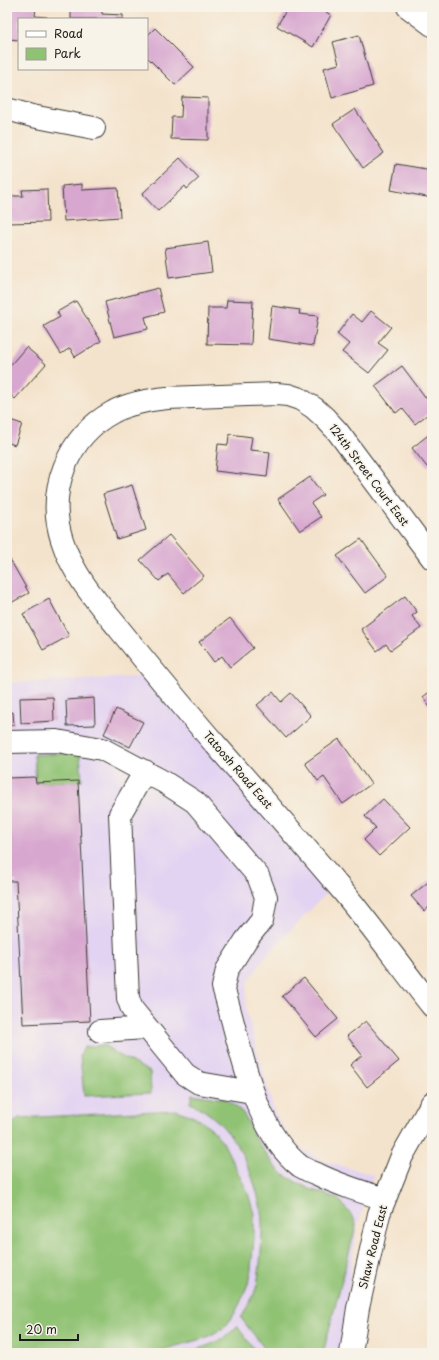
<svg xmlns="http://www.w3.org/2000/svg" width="439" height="1360" viewBox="0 0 439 1360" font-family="'Playpen Sans',sans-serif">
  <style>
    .built { fill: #e3d3f2 }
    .green { fill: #90c273; stroke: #566f48 }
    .building { fill: #d8a7d0 }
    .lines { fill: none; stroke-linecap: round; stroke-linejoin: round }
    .minor-casing { stroke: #3c3a36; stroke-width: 24 }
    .minor { stroke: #fff; stroke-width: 22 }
    .labels { text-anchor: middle; stroke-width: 3.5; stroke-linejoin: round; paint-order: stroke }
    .street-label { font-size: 11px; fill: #1c1c1c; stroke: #f7f3e8 }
  </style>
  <rect width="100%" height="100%" fill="#f7f3e8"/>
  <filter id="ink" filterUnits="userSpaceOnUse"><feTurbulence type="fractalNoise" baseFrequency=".025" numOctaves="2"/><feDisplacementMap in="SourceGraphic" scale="8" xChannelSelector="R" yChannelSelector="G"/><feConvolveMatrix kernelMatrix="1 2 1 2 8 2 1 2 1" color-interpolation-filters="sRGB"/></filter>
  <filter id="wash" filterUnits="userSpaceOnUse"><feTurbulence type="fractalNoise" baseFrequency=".012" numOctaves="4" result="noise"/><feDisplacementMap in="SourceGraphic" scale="16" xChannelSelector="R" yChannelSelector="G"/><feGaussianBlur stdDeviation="0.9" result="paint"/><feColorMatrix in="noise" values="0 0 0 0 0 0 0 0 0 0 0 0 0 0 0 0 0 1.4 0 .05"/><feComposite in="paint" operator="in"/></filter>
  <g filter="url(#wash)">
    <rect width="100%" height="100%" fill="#f4e3cc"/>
    <!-- built -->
    <path class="built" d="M 157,676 L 328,892 L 263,959 L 247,984 L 246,1010 L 274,1111 L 291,1141 L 321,1160 L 374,1175 L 357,1227 L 346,1305 L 342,1353 L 7,1353 L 7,683 Z"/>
    <!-- green -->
    <path class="green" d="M 80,752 L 82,781 L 36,783 L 34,755 Z
      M 104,1045 L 117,1054 L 150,1072 L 151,1093 L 84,1096 L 80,1056 L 84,1047 Z
      M 192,1094 L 224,1099 L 232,1103 L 243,1113 L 255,1138 L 273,1164 L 284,1175 L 298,1183 L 310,1189 L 336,1198 L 341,1202 L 354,1219 L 356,1226 L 323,1353 L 268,1353 L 241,1318 C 247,1308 254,1296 257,1285 C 260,1270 264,1226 261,1211 C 254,1169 231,1120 190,1103 Z
      M 176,1110 L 195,1117 L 210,1127 L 223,1142 L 248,1193 L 254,1214 L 254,1238 L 250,1279 L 240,1303 L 232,1318 L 224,1328 L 205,1338 L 151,1353 L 7,1353 L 7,1169 L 9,1167 C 9,1151 3,1127 19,1118 Z
      M 237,1326 L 257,1353 L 183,1353 C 205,1347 222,1343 237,1326 Z"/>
    <g id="blocks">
      <!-- building -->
      <path class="building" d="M 9,7 L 36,7 L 35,16 L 47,17 L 47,19 L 19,19 L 19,40 L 8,39 Z
        M 71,7 L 102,7 L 102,14 L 123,15 L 123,19 L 71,19 Z
        M 288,7 L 317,7 L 331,15 L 313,47 L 277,26 Z
        M 155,28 L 194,67 L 175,85 L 147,57 L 147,36 Z
        M 359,35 L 373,86 L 332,98 L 324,68 L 339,64 L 333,42 Z
        M 182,97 L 208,98 L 208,140 L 171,139 L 172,117 L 181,117 Z
        M 355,109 L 384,153 L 363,168 L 333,124 Z
        M 180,158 L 199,178 L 187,189 L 185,186 L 158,211 L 142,194 Z
        M 396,164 L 432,170 L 432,198 L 391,190 Z
        M 82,184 L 82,190 L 118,188 L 120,217 L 64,221 L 62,186 Z
        M 47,189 L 48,222 L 7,223 L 7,196 L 23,196 L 22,190 Z
        M 208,242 L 212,272 L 169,278 L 165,248 Z
        M 158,288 L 164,312 L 145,317 L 148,329 L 114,337 L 105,302 Z
        M 227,300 L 253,301 L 251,345 L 207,344 L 208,308 L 226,308 Z
        M 76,301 L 101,341 L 75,357 L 70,348 L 61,354 L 44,326 L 60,317 L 57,312 Z
        M 272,306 L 300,310 L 299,314 L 318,316 L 313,346 L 268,339 Z
        M 371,311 L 391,327 L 378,343 L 388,350 L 369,373 L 342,352 L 349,344 L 337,334 L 352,314 L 362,322 Z
        M 26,347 L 46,364 L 15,399 L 7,392 L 7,369 Z
        M 402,366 L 432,406 L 432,411 L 415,424 L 402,408 L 396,413 L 375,386 Z
        M 7,419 L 22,424 L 15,445 L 9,443 L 7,450 Z
        M 432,432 L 432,464 L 427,467 L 412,448 Z
        M 229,434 L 252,437 L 250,450 L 270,452 L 267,477 L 215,471 L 218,444 L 228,445 Z
        M 310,477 L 323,495 L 311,503 L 321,517 L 300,531 L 278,499 Z
        M 132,485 L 146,530 L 117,539 L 103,494 Z
        M 7,501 L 10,501 L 9,526 L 7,525 Z
        M 169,535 L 204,576 L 184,593 L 168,574 L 159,581 L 140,560 Z
        M 361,539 L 388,576 L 365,593 L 337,556 Z
        M 7,554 L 29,593 L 7,605 Z
        M 405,596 L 417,612 L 412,616 L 421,628 L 391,650 L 386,644 L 377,651 L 361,629 Z
        M 49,599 L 69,636 L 43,650 L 23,614 Z
        M 230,618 L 253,648 L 230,667 L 222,656 L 214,662 L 199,642 Z
        M 432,690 L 432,710 L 423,697 Z
        M 273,692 L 281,702 L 291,693 L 311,716 L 286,738 L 257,705 Z
        M 53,697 L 54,721 L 21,723 L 20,698 Z
        M 94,698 L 95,725 L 67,726 L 66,700 Z
        M 116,709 L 143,722 L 130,747 L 104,734 Z
        M 13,712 L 14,725 L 7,725 L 7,713 Z
        M 339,739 L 371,784 L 343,804 L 324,777 L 318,781 L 305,763 Z
        M 35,777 L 36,783 L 78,781 L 90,1021 L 23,1024 L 16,881 L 7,881 L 7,778 Z
        M 383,799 L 410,827 L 379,856 L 364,840 L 376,828 L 365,816 Z
        M 432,879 L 432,905 L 424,911 L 411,896 Z
        M 304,978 L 338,1019 L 316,1037 L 282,996 Z
        M 366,1021 L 399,1061 L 367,1087 L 350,1065 L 362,1055 L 347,1036 Z"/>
    </g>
  </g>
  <g filter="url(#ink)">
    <use href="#blocks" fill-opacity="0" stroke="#3c3a36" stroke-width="1"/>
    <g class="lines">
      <!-- minor casing -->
      <g class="minor-casing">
        <path id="minor" d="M 408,7 L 432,25
          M 7,109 L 32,116 L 94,128
          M 432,558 L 338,432 L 325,418 L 314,408 L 300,399 L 288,395 L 276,394 L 167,398 C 148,400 129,403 113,412 C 68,436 46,491 62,540 C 73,575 97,602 120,630 C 149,666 178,701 208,736 C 252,786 297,837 340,888 C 372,926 401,967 432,1006
          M 7,742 L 57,741 L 102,749 L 164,782 L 195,802 L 258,876 L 266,897 L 262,920 L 246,940 L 227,970 L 223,987 C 241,1044 251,1127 300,1166 C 305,1169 311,1172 317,1174 C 339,1185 362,1192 385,1199
          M 145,771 L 120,814 L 128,998 L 132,1009 L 185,1074 L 199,1083 L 252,1092
          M 100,1031 L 146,1028
          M 351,1353 L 358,1308 L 379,1214 L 402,1156 L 432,1103"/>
      </g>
      <!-- minor -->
      <use href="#minor" class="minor"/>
    </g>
  </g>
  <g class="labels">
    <!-- street labels -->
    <g class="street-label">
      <text transform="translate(369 475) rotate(53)" y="4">124th Street Court East</text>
      <text transform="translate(238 770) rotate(49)" y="4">Tatoosh Road East</text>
      <text transform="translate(373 1247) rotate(-76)" y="4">Shaw Road East</text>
    </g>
  </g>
  <!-- margin -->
  <rect width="439" height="1360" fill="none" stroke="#f7f3e8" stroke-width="24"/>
  <!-- legend -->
  <rect x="18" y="18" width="130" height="52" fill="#f7f3e8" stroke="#9f9d96"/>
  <rect x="26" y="31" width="20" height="6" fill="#ffffff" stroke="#9f9d96"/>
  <text x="54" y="38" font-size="12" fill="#1c1c1c">Road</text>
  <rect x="26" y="48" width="20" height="12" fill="#90c273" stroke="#9f9d96"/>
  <text x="54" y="58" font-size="12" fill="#1c1c1c">Park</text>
  <!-- scale -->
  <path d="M20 1334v6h58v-6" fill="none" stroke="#1c1c1c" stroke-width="2"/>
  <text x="26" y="1334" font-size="12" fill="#1c1c1c" stroke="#f7f3e8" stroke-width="3" paint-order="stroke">20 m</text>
</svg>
